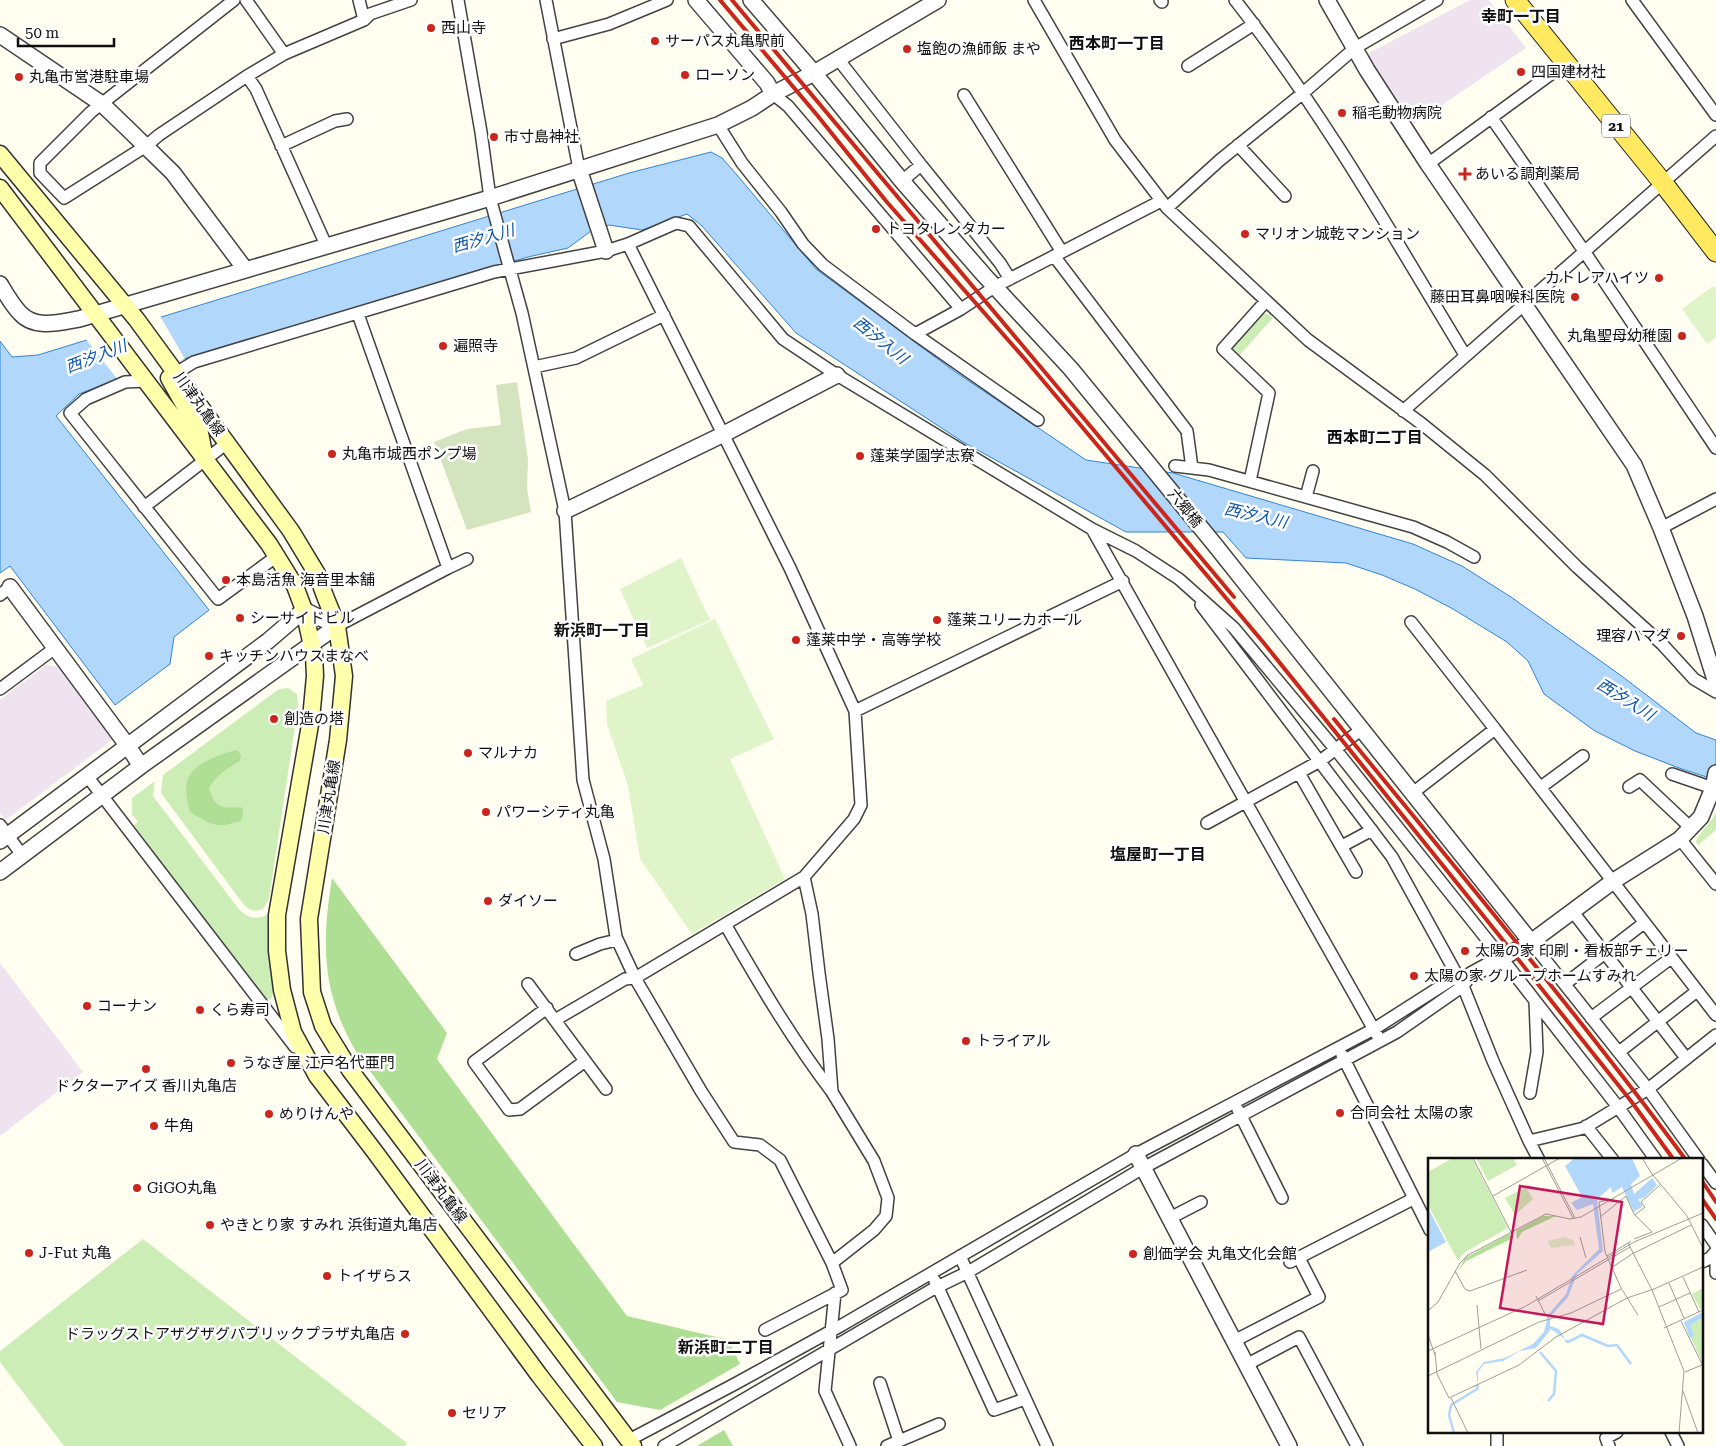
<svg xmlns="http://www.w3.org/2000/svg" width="1716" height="1446" viewBox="0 0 1716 1446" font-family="'Roboto Serif','Noto Sans JP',serif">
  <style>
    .industrial { fill: #eee3ee }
    .green { fill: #cdedb7 }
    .forest { fill: #aedf95 }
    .cemetery { fill: #d4e4bf }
    .pitch { fill: #e0f4c9 }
    .water { fill: #b1d7fb; stroke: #3284d8 }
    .pier { fill: #fffef1 }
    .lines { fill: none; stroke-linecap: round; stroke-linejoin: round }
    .minor-casing { stroke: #424242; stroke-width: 14 }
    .tertiary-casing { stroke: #424242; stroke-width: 18 }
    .secondary-casing { stroke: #313131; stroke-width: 19 }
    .primary-casing { stroke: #202020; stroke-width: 21 }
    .minor { stroke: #fff; stroke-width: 11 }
    .tertiary { stroke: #fff; stroke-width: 15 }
    .secondary { stroke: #ffffac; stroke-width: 16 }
    .primary { stroke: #ffe961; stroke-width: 19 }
    .rail { stroke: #ca261b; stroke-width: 4 }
    .poi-dot { fill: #ca261b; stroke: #fff; stroke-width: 2 }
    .labels { text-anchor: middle; stroke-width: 5; stroke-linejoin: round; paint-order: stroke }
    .shield { fill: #fff; stroke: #575757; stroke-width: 1 }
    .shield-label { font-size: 14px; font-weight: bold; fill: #0f0f0f }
    .poi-label { font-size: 15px; fill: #0f0f0f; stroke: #fff; text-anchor: start }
    .street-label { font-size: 15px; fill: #0f0f0f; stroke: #fff }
    .neighbourhood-label { font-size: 16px; font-weight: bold; fill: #0f0f0f; stroke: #fff }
    .water-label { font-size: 16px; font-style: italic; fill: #0d55ab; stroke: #fff }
    .inset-river { fill: none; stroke: #b1d7fb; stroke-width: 2.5 }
    .inset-road { fill: none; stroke: #9f9e97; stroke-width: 1 }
    .view { fill: #c2185b; fill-opacity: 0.15; stroke: #c2185b; stroke-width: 2.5 }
    .inset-edge { fill: none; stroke: #0f0f0f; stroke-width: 2.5 }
  </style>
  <rect width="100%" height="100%" fill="#fffef1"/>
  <!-- industrial -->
  <path class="industrial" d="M 1470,0 L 1489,0 L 1526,48 L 1414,124 L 1367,54 Z
    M 46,665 L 60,667 L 112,736 L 112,740 L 7,819 L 4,819 L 0,813 L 0,700 Z
    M 0,963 L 83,1072 L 0,1136 Z"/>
  <!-- green -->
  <path class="green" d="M 1261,314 L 1268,314 L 1273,318 L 1237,358 L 1233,353 L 1233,346 Z
    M 288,688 L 297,694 L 298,706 L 269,899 L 263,909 C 256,912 250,911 244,905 L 161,793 L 163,775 L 279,689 Z
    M 155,781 L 153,796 L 238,908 C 248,919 257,921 270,913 L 270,960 L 274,990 L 271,999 L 262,999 L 134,825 L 138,822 L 132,814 L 132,798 Z
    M 1716,813 L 1716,830 L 1698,845 L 1696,842 C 1697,836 1711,822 1716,813 Z
    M 143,1239 L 407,1443 L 405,1446 L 64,1446 L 0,1362 L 0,1351 Z"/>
  <!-- forest -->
  <path class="forest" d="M 237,750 L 241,755 L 240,761 C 227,768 217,775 209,788 C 214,807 222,809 241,807 C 245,812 243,815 241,821 C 217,829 211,825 190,812 C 188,804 186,796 186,788 C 186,764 219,755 237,750 Z
    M 332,878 L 447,1033 L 437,1059 L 627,1316 L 729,1340 L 740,1364 L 660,1410 L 617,1402 L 358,1055 C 322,994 321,947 332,878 Z
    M 724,1430 L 733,1446 L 697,1446 Z"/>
  <!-- cemetery -->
  <path class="cemetery" d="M 517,382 L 528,460 L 527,488 L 531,512 L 467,530 L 434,442 L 467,429 L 501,425 L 496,385 Z"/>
  <!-- pitch -->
  <path class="pitch" d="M 1713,286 L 1716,289 L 1716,338 L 1707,344 L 1682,309 Z
    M 681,558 L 710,620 L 647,648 L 620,589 Z
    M 715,619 L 774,739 L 730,759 L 785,879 L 692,934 L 640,859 L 628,786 L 607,724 L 606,701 L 643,685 L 631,659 Z"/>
  <!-- water -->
  <path class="water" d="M 711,152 L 722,158 L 737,175 L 816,269 L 954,371 L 1086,460 L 1173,473 L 1413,544 L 1462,566 L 1511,597 L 1623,677 L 1696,733 L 1716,740 L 1716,780 L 1679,768 L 1635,751 L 1595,731 L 1544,694 L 1528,661 L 1507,642 L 1453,609 L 1415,589 L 1382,575 L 1346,563 L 1246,558 L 1223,532 L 1126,532 L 963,442 L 796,333 L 702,226 L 687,214 L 642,230 L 609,225 L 591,231 L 568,248 L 528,257 L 123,377 L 79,394 L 56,416 L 209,610 L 174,637 L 170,664 L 115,705 L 10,566 L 0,573 L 0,341 L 12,357 L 38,355 L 629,173 Z"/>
  <!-- pier -->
  <path class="pier" d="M 160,316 L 185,359 L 118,380 L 85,338 Z"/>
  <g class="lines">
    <!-- minor casing -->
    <g class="minor-casing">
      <path id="minor" d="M 234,0 L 91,112 L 40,163 L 40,173 L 64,198 L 146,146 L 159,135 L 247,76 L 284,54 L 364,20 L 370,14 L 411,0
        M 246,0 L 284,54
        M 359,0 L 364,20
        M 458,0 L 481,132 L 490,198 L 522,313 L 565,511 L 583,780 L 604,859 L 616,937 L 635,978 L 701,1091 L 734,1142 L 760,1145 L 780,1160 L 832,1263 L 842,1290 L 765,1330
        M 546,0 L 579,169
        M 1034,0 L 1115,140 L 1167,208 L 1308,340 L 1422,424 L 1485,475 L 1577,567 L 1662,644 L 1694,679 L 1716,692
        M 1160,0 L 1162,2
        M 1235,0 C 1322,111 1392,234 1465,355
        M 1632,0 L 1716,115
        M 553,39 L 609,24 L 667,0
        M 838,59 L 921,165
        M 1188,66 L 1254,24
        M 247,76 L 256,89 L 326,245
        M 773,94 L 788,106 L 961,309
        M 964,95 L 1062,252
        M 1491,117 L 1584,251 L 1716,448
        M 718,125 L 742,163 L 781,212 L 803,244 L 823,265 L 915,334 L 1038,420
        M 1238,145 L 1285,196
        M 281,146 L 335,121 L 347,119
        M 1428,164 L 1566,63
        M 902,181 L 921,165 L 1000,263 L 1010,279
        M 1167,208 L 1220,160 L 1303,93 L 1355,48 L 1437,0
        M 1054,256 L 1187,431 L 1192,468
        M 915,334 L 961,309 L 996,286 L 1161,201
        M 534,367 L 576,358 L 664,315
        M 176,373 L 194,362 L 494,272 L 606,251 L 628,244 L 676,223 L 689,226 L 783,339 L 837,375 L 1092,529 L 1136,551 L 1179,579 L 1234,628 L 1336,750 L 1501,957 L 1618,1107 L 1656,1160
        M 146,381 L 125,382 L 86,399 L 70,413 L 218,599 L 277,556
        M 1403,411 L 1716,136
        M 1175,466 L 1209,470 L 1413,527 L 1447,542 L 1474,557
        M 1250,481 L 1269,393 L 1223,349 L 1266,301
        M 1306,497 L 1313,471
        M 144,507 L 227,443
        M 1661,528 L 1716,499
        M 1092,529 L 1377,1035
        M 448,568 L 467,559
        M 0,595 L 10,587
        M 1201,605 L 1392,857 L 1463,986 L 1493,1061 L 1529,1141 L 1539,1160
        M 1411,622 L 1495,729
        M 337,626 L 448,568 L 358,314
        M 0,689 L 55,648
        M 855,711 L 1123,581
        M 1299,773 L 1356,872
        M 1672,774 L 1716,789
        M 87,776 L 295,1047
        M 1541,787 L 1583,756
        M 1629,787 L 1640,780 L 1691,828
        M 1414,792 L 1495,729 L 1716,1015
        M 1207,823 L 1320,761 L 1362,729
        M 0,825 L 22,855
        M 1680,839 L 1716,884
        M 1342,846 L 1372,830
        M 804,877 L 812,914 L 819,973 L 828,1039 L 832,1092 L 874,1161 L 888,1198 L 886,1216 L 874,1230 L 832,1263
        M 1573,912 L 1686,1058
        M 725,924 C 759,983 791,1038 832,1092
        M 1531,942 L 1648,1089 L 1699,1160
        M 576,954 L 600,944 L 617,940
        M 528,984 L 606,1089
        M 1565,984 L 1644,923
        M 547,1008 L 474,1062 L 509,1110 L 520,1109 L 585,1061
        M 1591,1018 L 1671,958
        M 555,1020 L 625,979 L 635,978 L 804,877 L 854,819 L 861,805 L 855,711 L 790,568 L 628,244
        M 1619,1052 L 1697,991
        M 1342,1055 L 1430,1230
        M 1530,1093 L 1537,1052 L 1535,1001
        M 1238,1110 L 1282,1198
        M 1586,1126 L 1613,1160
        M 1529,1141 L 1584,1128 L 1648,1089 L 1716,1035
        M 1702,1164 L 1716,1183
        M 1170,1218 L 1201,1202
        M 1702,1225 L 1716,1245
        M 960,1256 L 1047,1446
        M 1290,1262 L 1413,1199
        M 1702,1262 L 1710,1258 L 1716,1251
        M 1716,1265 L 1716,1273
        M 935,1281 L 994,1410 L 1025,1399
        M 835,1293 L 825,1391 L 850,1446
        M 1234,1341 L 1319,1297 L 1299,1258
        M 1246,1365 L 1299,1337 L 1357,1446
        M 880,1383 L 899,1441
        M 1671,1432 L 1678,1446
        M 629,1440 L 733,1385 L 842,1325 L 1136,1154 L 1374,1029 L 1451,980 L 1471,975
        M 664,1446 L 933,1289 L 968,1272 L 1143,1168 L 1397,1032 L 1463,986 L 1471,975
        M 887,1446 L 939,1424
        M 1497,1446 L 1497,1432
        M 1609,1446 L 1606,1438 L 1617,1432"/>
    </g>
    <!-- tertiary casing -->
    <g class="tertiary-casing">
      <path id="tertiary" d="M 696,0 L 767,83 L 773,94
        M 751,0 L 814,73 L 902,181 L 984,275 L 1071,369 L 1215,545 L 1531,942
        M 1327,0 L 1367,70 L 1428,164 L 1634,465 L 1661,528 L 1695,616 L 1716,683
        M 0,35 L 102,104 L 128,129 L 173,173 L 245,269
        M 579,169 L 606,251
        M 0,284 C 6,294 12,305 20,313 C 35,330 61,322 79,319 L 490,198 L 718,125 L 752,108 L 773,94 L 814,73 L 938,0
        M 565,511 L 724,434 L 837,375
        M 10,587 L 127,745 L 141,766
        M 0,841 L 268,641 L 304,610 L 337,626 L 141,766 L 0,872
        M 1471,975 L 1531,942 L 1612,882 L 1680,839 L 1701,817 L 1713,788 L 1716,773
        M 1136,1154 L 1289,1446"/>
    </g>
    <!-- secondary casing -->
    <g class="secondary-casing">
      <path id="secondary" d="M 0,154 L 137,320 L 291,531 L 317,574 L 325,596 L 337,626 L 344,676 L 338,740 L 309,919 L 312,992 L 323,1026 L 350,1070 L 633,1446
        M 0,188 L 269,544 L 295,586 L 304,610 L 314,655 L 315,676 L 311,719 L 277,915 L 277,951 L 282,990 L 293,1032 L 317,1076 L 375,1152 L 539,1375 L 594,1446
        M 169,378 L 200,433 L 204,453"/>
    </g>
    <!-- primary casing -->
    <g class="primary-casing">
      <path id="primary" d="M 1515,0 L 1663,183 L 1716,252"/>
    </g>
    <!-- minor -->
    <use href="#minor" class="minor"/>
    <!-- tertiary -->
    <use href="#tertiary" class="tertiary"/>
    <!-- secondary -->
    <use href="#secondary" class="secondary"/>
    <!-- primary -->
    <use href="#primary" class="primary"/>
    <!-- rail -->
    <path class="rail" d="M 720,0 L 817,115 L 886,201 L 1024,358 L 1263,642 L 1502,939 L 1631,1101 L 1674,1160
      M 732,0 L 1234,597
      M 1334,719 C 1453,865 1574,1009 1686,1160
      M 1702,1181 L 1716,1202
      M 1702,1199 L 1716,1219"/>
  </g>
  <!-- markers -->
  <g class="poi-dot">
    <circle cx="431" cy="28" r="5"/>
    <circle cx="655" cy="41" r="5"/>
    <circle cx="907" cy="49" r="5"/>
    <circle cx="1521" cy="72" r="5"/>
    <circle cx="685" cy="75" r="5"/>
    <circle cx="19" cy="77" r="5"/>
    <circle cx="1342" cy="113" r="5"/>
    <circle cx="494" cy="137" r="5"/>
    <path d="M1462.5 166.5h5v5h5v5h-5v5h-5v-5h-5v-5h5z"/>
    <circle cx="876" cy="229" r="5"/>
    <circle cx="1245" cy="234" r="5"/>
    <circle cx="1659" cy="278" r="5"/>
    <circle cx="1575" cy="297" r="5"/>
    <circle cx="1682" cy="336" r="5"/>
    <circle cx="443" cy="346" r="5"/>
    <circle cx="332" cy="454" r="5"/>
    <circle cx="860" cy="456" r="5"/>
    <circle cx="226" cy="580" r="5"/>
    <circle cx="240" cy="618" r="5"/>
    <circle cx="937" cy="620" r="5"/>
    <circle cx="1681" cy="636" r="5"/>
    <circle cx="796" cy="640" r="5"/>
    <circle cx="209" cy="656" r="5"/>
    <circle cx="274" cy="719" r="5"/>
    <circle cx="468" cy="753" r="5"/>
    <circle cx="486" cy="812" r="5"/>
    <circle cx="488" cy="901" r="5"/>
    <circle cx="1465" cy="951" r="5"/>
    <circle cx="1414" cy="976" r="5"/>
    <circle cx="87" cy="1006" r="5"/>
    <circle cx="200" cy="1010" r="5"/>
    <circle cx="966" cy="1041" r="5"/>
    <circle cx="231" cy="1063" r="5"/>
    <circle cx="146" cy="1069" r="5"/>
    <circle cx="1340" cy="1113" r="5"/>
    <circle cx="269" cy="1114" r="5"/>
    <circle cx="154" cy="1126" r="5"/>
    <circle cx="137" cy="1188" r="5"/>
    <circle cx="210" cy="1225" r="5"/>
    <circle cx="29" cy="1253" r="5"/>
    <circle cx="1133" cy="1254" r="5"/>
    <circle cx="327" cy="1276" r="5"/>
    <circle cx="405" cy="1334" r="5"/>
    <circle cx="452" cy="1413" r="5"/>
  </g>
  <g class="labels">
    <!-- shield labels -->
    <rect class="shield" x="1602" y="114.5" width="28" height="23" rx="4"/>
    <g class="shield-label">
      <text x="1616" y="131">21</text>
    </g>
    <!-- poi labels -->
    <g class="poi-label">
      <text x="441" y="33">西山寺</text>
      <text x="665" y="46">サーパス丸亀駅前</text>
      <text x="917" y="54">塩飽の漁師飯 まや</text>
      <text x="1531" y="77">四国建材社</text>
      <text x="695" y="80">ローソン</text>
      <text x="29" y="82">丸亀市営港駐車場</text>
      <text x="1352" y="118">稲毛動物病院</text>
      <text x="504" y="142">市寸島神社</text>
      <text x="1475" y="179">あいる調剤薬局</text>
      <text x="886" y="234">トヨタレンタカー</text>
      <text x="1255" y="239">マリオン城乾マンション</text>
      <text x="1649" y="283" text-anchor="end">カトレアハイツ</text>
      <text x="1565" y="302" text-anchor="end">藤田耳鼻咽喉科医院</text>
      <text x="1672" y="341" text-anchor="end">丸亀聖母幼稚園</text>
      <text x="453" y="351">遍照寺</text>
      <text x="342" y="459">丸亀市城西ポンプ場</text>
      <text x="870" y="461">蓬莱学園学志寮</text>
      <text x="236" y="585">本島活魚 海音里本舗</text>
      <text x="250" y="623">シーサイドビル</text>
      <text x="947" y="625">蓬莱ユリーカホール</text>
      <text x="1671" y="641" text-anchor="end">理容ハマダ</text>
      <text x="806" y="645">蓬莱中学・高等学校</text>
      <text x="219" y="661">キッチンハウスまなべ</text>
      <text x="284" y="724">創造の塔</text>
      <text x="478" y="758">マルナカ</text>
      <text x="496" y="817">パワーシティ丸亀</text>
      <text x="498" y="906">ダイソー</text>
      <text x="1475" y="956">太陽の家 印刷・看板部チェリー</text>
      <text x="1424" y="981">太陽の家 グループホームすみれ</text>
      <text x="97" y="1011">コーナン</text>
      <text x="210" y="1015">くら寿司</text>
      <text x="976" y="1046">トライアル</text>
      <text x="241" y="1068">うなぎ屋 江戸名代亜門</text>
      <text x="146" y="1091" text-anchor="middle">ドクターアイズ 香川丸亀店</text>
      <text x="1350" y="1118">合同会社 太陽の家</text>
      <text x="279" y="1119">めりけんや</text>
      <text x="164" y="1131">牛角</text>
      <text x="147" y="1193">GiGO丸亀</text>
      <text x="220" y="1230">やきとり家 すみれ 浜街道丸亀店</text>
      <text x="39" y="1258">J-Fut 丸亀</text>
      <text x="1143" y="1259">創価学会 丸亀文化会館</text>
      <text x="337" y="1281">トイザらス</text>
      <text x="395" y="1339" text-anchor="end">ドラッグストアザグザグパブリックプラザ丸亀店</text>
      <text x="462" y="1418">セリア</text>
    </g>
    <!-- street labels -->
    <g class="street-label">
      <text transform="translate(199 404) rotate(54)" y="5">川津丸亀線</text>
      <text transform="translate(1185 508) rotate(51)" y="5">六郷橋</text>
      <text transform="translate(329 797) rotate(-81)" y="5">川津丸亀線</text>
      <text transform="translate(441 1191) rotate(53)" y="5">川津丸亀線</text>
    </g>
    <!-- neighbourhood labels -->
    <g class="neighbourhood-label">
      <text x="1521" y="22">幸町一丁目</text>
      <text x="1117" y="49">西本町一丁目</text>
      <text x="1375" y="443">西本町二丁目</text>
      <text x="602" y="636">新浜町一丁目</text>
      <text x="1158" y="860">塩屋町一丁目</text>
      <text x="726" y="1353">新浜町二丁目</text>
    </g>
    <!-- water labels -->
    <g class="water-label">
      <text transform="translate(483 238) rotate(-16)" y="6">西汐入川</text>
      <text transform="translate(881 340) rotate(39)" y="6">西汐入川</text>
      <text transform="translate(96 356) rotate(-21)" y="6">西汐入川</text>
      <text transform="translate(1256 515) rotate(13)" y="6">西汐入川</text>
      <text transform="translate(1626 699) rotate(32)" y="6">西汐入川</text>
    </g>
  </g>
  <!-- overview -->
  <g transform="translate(1428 1158)">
    <rect width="275" height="275" fill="#fffef1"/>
    <path d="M 25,0 L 44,0 L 80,70 L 37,94 L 30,103 L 0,47 L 0,14 ZM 48,0 L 85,0 L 89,7 L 60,23 ZM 98,29 L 105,41 L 87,57 L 77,40 ZM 275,130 L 275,150 L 272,151 L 264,136 ZM 275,154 L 275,206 L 256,165 Z" fill="#cdedb7"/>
    <path d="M 115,58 L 128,58 L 94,74 L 89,82 L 88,73 ZM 81,76 L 85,80 L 38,103 L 30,113 L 37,100 Z" fill="#aedf95"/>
    <path d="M 136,79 L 145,82 L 147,87 L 123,90 L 120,83 Z" fill="#e0f4c9"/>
    <path d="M 147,0 L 204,0 L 212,18 L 203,26 L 206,36 L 224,20 L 229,27 L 216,40 L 210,41 L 215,48 L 206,54 L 194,29 L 184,35 L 183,29 L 169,41 L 175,93 L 149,116 L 140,139 L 122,159 L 122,168 L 131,171 L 137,181 L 123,171 L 108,190 L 92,193 L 75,203 L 56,206 L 50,214 L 50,228 L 48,214 L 56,204 L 77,200 L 105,186 L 116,174 L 120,157 L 138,136 L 144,118 L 171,91 L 165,46 L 149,52 L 143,45 L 154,39 L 137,8 ZM 0,50 L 18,84 L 0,94 ZM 275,154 L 275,159 L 262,167 L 266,178 L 262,180 L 256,164 Z" fill="#b1d7fb"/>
    <path class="inset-river" d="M 173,23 L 178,0M 171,34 L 181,0M 137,182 L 140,184 L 154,177 L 180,188 L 189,187 L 203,206M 112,194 L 128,213 L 126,236 L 120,243M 26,275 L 21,257 L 23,247 L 49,231 L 50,226"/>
    <path class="inset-road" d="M 45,0 L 83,74M 114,0 L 145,60M 116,0 L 147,60M 214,0 L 224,16M 224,16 L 259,58 L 275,90M 65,38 L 132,0M 181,41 L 171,44 L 177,94 L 193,130 L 210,157M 207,57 L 217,49 L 213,44 L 232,27M 172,59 L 198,38 L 206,56 L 224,74 L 206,81M 152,79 L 158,100M 200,85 L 224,132 L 256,213 L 251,275M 179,98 L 203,83M 183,110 L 204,96 L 263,67M 27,113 L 37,131 L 42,133 L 99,112M 255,119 L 271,154M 241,125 L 256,160M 108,138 L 117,156 L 124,159M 110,143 L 202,89M 49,147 L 53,191M 231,149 L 262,135M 0,153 L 10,144 L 32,105 L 40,97 L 118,56 L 142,61 L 153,59 L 254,0M 253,163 L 275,208M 236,170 L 275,152M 0,177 L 7,197M 0,193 L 98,148 L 206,84 L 275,55M 7,194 L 9,216 L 21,240 L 91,207 L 128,179 L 199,140 L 226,131 L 275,109M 257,214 L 274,207M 0,218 L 111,164 L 143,155 L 193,131M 255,233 L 270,275M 23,240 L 40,275"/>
    <path class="view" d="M 92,28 L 194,44 L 175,166 L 72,150 Z"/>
    <rect width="275" height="275" class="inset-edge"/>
  </g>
  <!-- scale -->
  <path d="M18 38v8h96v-8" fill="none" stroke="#0f0f0f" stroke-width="2.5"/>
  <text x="25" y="38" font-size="15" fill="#0f0f0f" stroke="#ffffff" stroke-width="4" paint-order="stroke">50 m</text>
</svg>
